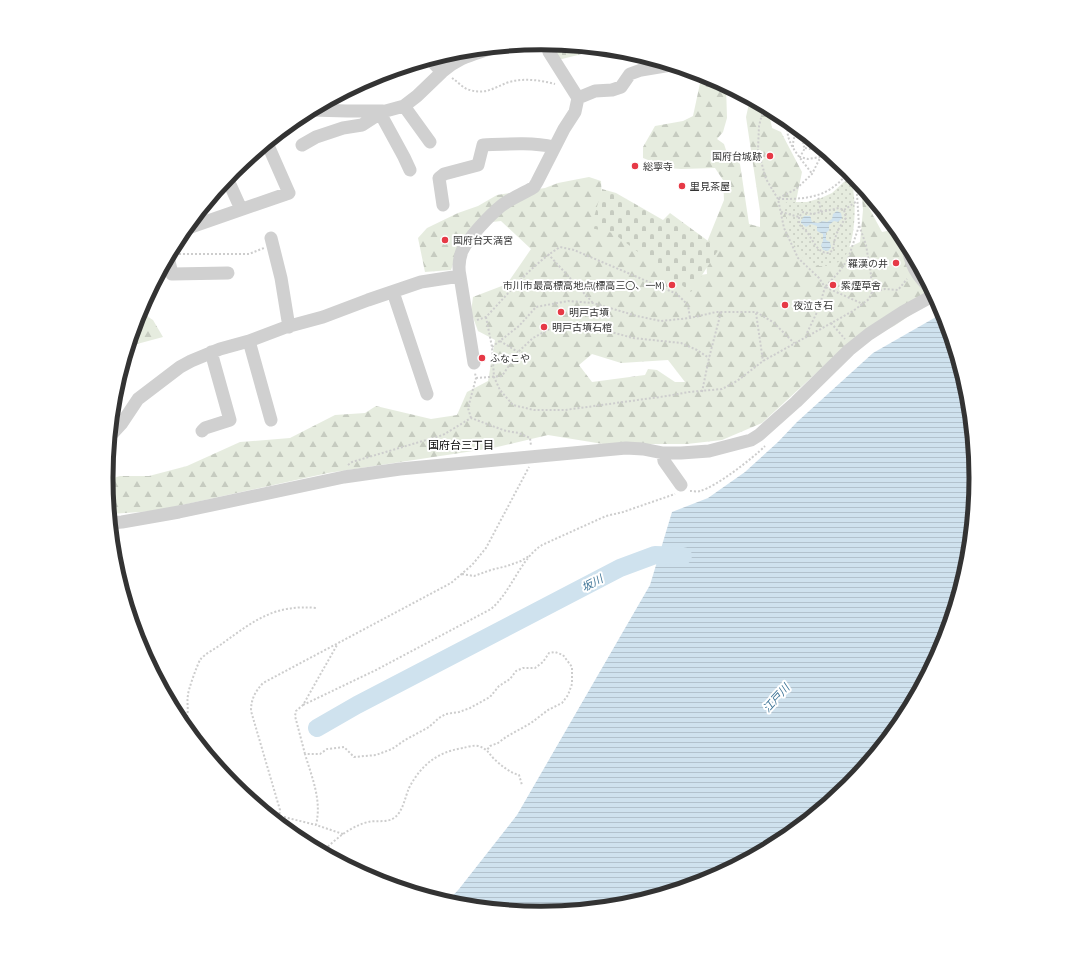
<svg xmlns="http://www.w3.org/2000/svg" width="1082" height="956" viewBox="0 0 1082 956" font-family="'PT Sans Narrow','Noto Sans JP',sans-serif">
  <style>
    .forest { fill: url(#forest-firs); fill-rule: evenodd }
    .cemetery { fill: url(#cemetery-stones) }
    .garden { fill: url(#garden-dots) }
    .water { fill: url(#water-rules) }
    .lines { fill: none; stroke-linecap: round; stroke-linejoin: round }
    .river { stroke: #cfe2ee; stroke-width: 18 }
    .path { stroke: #cdcdcd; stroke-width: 2; stroke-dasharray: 2 2; stroke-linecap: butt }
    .minor { stroke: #d0d0d0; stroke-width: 13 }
    .poi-dot { fill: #e63946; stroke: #fff; stroke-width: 1.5 }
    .labels { text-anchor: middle; stroke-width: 4; stroke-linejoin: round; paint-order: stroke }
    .poi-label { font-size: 10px; fill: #333; stroke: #fff; text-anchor: start }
    .neighbourhood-label { font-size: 11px; fill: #000; stroke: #fff }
    .water-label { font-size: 11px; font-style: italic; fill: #3f7597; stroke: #fff }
    .rim { fill: none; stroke: #333; stroke-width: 5 }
  </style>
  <defs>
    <pattern id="forest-firs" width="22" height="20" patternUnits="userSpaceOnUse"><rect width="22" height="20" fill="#e6ecdf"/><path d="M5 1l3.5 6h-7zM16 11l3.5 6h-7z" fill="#c6cbc0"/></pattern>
    <pattern id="cemetery-stones" width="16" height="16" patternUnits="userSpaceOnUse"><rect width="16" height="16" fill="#e6ecdf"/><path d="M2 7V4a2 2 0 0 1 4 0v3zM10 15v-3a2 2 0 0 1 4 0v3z" fill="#c6cbc0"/></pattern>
    <pattern id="garden-dots" width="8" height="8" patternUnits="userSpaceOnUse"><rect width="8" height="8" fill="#e6ecdf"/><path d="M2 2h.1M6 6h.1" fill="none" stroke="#c6cbc0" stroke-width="1.8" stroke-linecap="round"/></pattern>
    <pattern id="water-rules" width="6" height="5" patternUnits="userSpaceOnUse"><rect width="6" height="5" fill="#cfe2ee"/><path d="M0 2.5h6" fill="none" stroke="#b2c2cd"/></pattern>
  </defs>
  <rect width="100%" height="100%" fill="#fff"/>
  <!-- forest -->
  <path class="forest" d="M 470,50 L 441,59 L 439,57 L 456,51 Z
    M 702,74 L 726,86 L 727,118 L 723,132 L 717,139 L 724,144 L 726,150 L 740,164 L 749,224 L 760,227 L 760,211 L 746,117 L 750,99 L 774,112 L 770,118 L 772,128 L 781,132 L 802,172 L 794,211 L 833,255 L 860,242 L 863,210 L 861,185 L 868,195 L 868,206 L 882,232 L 897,229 L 903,237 L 940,306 L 927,304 L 894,326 L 836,355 L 762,423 L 722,440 L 687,444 L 603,444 L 548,435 L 493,448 L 328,473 L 155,511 L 110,514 L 106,480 L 120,476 L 149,476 L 187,466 L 240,442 L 290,438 L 335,415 L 365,413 L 376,406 L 431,419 L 457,415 L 467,392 L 488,381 L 495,340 L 478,331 L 471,312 L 473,297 L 507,284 L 531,249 L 501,221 L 475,224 L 460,246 L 451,270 L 425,272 L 418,238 L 427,228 L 458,213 L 478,206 L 497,195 L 545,188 L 558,183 L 589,177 L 601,181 L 603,219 L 694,276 L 707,274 L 705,247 L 724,200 L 723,180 L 715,168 L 681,169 L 668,168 L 643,158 L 643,147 L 655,126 L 683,121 L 693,116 ZM 592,354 L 621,363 L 668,360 L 685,382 L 675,382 L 657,370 L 648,369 L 645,375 L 592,382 L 579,365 Z
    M 139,311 L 153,320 L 163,337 L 137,344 L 126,354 Z"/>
  <!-- cemetery -->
  <path class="cemetery" d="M 553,44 L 589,48 L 590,52 L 558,60 Z
    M 602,189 L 616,193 L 663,220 L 670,213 L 719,249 L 691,292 L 613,233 L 591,228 Z"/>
  <!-- garden -->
  <path class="garden" d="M 845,181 L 851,181 C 857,198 856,241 845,256 C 840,262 833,266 826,266 C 795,269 787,228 784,204 L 787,202 L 807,202 L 821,198 L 832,193 Z"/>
  <!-- water -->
  <path class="water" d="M 837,211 L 841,213 L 842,218 L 838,222 L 834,221 L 829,225 L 829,230 L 826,233 L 826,240 L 830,242 L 831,247 L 828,251 L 823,250 L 821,245 L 823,241 L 823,234 L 817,231 L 817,226 L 811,224 L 806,227 L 801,223 L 801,221 L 804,216 L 810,216 L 812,222 L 818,223 L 823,221 L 827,222 L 832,219 L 833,214 Z
    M 943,313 L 968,393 L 976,478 L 968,563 L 943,645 L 903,720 L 848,786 L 782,840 L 707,880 L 626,905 L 541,913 L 456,905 L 447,902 L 459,889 L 517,815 L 650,585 L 672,512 L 708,498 L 745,472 L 778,442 L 797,422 L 873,353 Z"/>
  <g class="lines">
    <!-- river -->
    <path class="river" d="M 317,728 L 357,705 L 620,568 L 655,555 L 683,556"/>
    <!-- path -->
    <path class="path" d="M 452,78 C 458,82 464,89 470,90 C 486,95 495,87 509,82 C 524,78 540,80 555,84
      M 764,106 L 759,126 L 758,150 L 766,179 L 778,199 L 784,228 L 798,258 L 819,278 L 825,287 L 819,308 L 806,335
      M 790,122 C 780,139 803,160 812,174
      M 796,134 L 804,140 L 803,145 L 805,148 L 800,157 L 808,159 L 820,157
      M 804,140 L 807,137
      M 816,143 L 815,146 L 823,151
      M 793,147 C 793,140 794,135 800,130
      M 805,148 L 810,149 L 815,146
      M 779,198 L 796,189 L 812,174 L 824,150
      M 778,199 C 799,199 819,199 836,185 C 841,181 845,176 850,172
      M 781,212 L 799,217 L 803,212 L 812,214 L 821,212 L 818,196
      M 821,212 L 839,208 L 844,210 L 857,201
      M 799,217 L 799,224 C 801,227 804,229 806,231 C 813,239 817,254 829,253 C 835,249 833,245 835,239 C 837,231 841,224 846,218 L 844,210
      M 859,226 L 848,259 L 839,272 L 825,287 L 863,304
      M 179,254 L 249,254 L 264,248
      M 548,254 L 593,303
      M 872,292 L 885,289 L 898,290 L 907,279
      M 756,313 L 763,361
      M 486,317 L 492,347 L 494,377 L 500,390 L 513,405 L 534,410 L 565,410 L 667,396 L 689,392 L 722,389 L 737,381 L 763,361 L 853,311 L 869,299 L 872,292 L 871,275 L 866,245 L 859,225 L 856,179
      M 477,320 L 486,317 C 510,292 531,265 560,247 L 574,250 L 677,294 L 688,305 L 690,318
      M 831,323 L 845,339
      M 500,341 L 518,352
      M 492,347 L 519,326 L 536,307 L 568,301 L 593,303 L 637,316 L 661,321 L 690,318 L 716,312 L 756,312 L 773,322 L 794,343
      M 476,378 L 502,376 L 518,352 L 533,338 L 557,325 L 585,327 L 611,332 L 633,338 L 681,343 L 697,350 L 709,358
      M 702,392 L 709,358 L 721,312
      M 471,418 L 468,408 L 476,378 L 475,373
      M 348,465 L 352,462 L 443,435 L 471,418 L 506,431 L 519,433 L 530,438 L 531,446
      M 690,491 C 693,491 697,492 700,491 C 716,487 753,458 765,446
      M 462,574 L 474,576 L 491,570 L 507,566 L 521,561 L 529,556
      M 303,705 L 376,670 L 491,609 C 512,591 520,559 542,545 L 606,516 L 623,512 L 675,494
      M 183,724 C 191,714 186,705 188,695 C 188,690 198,663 200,660 C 204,654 217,648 223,643 C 255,620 275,604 317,608
      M 305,754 L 295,716 L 296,711 L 303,705 L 337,645
      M 280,816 L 316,825
      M 278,822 L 280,810 L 251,711 C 251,699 255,692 263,683 L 451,583 L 472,565 L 486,548 L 529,467
      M 343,834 L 316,825 C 322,800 312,778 305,754 L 320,754 L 327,749 L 344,747 L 354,757 L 376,755 L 392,749 L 405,740 L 429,727 L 439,718 L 446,714 L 459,712 L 470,708 L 490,697 L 499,686 L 510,679 L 516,671 L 523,668 L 535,668 L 543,662 L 549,653 L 555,652 L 563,655 L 572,667 L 572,684 L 568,695 L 562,703 L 548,710 L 531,723 L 506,737 L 498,743 L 490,746 L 487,750
      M 322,852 C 336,839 349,827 368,822 C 376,820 387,823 394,818 C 403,812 405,797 409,788 C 421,765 437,752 463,748 C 467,747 473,745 478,746 C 486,748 489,753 494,759 C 502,766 510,773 519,775 L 522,785"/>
    <!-- minor -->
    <path class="minor" d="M 430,59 L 442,72 C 459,57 472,55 492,48
      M 578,98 L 595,91 L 612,90 L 621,87 L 630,74 L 641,70 L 671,65
      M 404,106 L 430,142
      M 311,110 L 347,111 L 383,111
      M 380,113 L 404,157 L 410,170
      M 302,145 L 316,137 L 343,128 L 362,125 L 382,112 L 404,106 L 417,96 L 442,72
      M 227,178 L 241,209
      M 443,205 L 439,178 L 444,174 L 478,165 L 483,145 C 507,144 531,142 554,147
      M 185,229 L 289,193 L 267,143
      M 271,238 L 281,278 L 289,327
      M 907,244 C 911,266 916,275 932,290
      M 168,257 L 172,274 L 228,273
      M 460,276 L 474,363
      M 393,292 L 427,394
      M 249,341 L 271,420
      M 202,431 L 205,428 L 230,420 L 211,352
      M 110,436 L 122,423 L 138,399 L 180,367 L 191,361 L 220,349 L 249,341 L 286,327 L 323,317 L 368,300 L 421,282 L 460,276 C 458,267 459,259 462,251 C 468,238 490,215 501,206 C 511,198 523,194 534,187 L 537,182 L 564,129 L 575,112 L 578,98 L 549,52 L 548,44
      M 663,453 L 664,461 L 681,485
      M 110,523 L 122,522 L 179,512 L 344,477 L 400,469 L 626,448 L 643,449 L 663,453 L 681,453 L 709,451 L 751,440 L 759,435 L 796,402 L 849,350 L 869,334 L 903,312 L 934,295"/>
  </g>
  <!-- markers -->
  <g class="poi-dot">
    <circle cx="770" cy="156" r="4"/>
    <circle cx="635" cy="166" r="4"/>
    <circle cx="682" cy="186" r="4"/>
    <circle cx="445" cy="240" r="4"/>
    <circle cx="896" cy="263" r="4"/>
    <circle cx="672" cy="285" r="4"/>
    <circle cx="833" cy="285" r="4"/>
    <circle cx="785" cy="305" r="4"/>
    <circle cx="561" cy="312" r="4"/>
    <circle cx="544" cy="327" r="4"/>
    <circle cx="482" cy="358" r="4"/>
  </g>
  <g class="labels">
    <!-- poi labels -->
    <g class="poi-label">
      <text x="762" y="160" text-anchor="end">国府台城跡</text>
      <text x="643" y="170">総寧寺</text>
      <text x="690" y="190">里見茶屋</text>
      <text x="453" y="244">国府台天満宮</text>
      <text x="888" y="267" text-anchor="end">羅漢の井</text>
      <text x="664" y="289" text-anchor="end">市川市最高標高地点(標高三〇、一M)</text>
      <text x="841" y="289">紫煙草舎</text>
      <text x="793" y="309">夜泣き石</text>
      <text x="569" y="316">明戸古墳</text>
      <text x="552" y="331">明戸古墳石棺</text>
      <text x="490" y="362">ふなこや</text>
    </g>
    <!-- neighbourhood labels -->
    <g class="neighbourhood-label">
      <text x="461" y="449">国府台三丁目</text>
    </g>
    <!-- water labels -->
    <g class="water-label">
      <text transform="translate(592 583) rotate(-28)" y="4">坂川</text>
      <text transform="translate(776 698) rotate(-48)" y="4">江戸川</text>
    </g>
  </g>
  <!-- crop -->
  <path d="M0 0H1082V956H0ZM113 478a428 428 0 1 1 856 0a428 428 0 1 1-856 0Z" fill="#fff" fill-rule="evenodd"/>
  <path class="rim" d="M113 478a428 428 0 1 1 856 0a428 428 0 1 1-856 0Z"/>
</svg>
